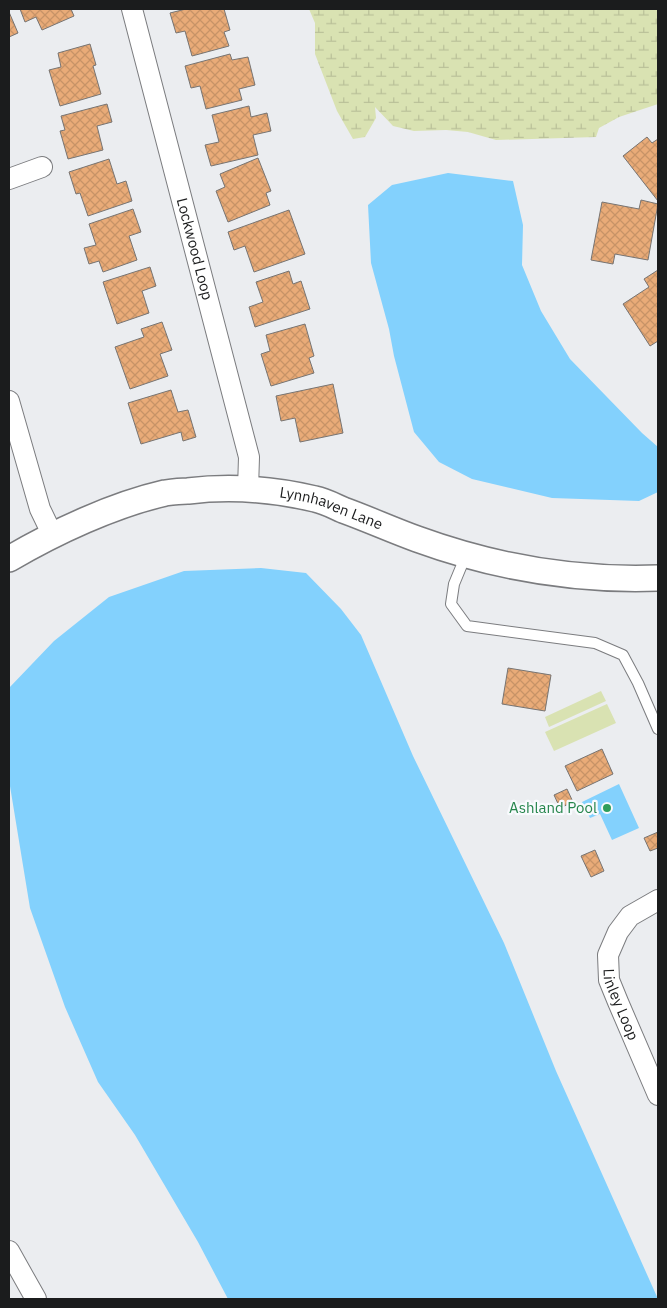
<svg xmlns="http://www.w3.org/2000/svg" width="667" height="1308" viewBox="0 0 667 1308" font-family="'IBM Plex Sans',sans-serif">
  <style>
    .grass { fill: #d9e2b2 }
    .wetland { fill: url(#wetland-marsh) }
    .water { fill: #83d1fd }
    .building { fill: url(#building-cross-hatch); stroke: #777472 }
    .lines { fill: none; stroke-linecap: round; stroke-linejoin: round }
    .service-casing { stroke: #7b7c7f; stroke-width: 12 }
    .minor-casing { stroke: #7b7c7f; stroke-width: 22 }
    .tertiary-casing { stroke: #7b7c7f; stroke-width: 28 }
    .service { stroke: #fff; stroke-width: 10 }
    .minor { stroke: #fff; stroke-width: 20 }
    .tertiary { stroke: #fff; stroke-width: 25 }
    .leisure-dot { fill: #2e9e5b; stroke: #f8fafd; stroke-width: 2 }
    .labels { text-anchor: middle; stroke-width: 4.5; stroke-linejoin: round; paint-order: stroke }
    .street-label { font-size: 15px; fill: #1b1c1d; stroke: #f8fafd }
    .leisure-label { font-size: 15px; fill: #27864d; stroke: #f8fafd; text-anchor: end }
  </style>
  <defs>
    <pattern id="wetland-marsh" width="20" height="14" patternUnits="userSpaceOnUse" patternTransform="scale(1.25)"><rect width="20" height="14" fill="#d9e2b2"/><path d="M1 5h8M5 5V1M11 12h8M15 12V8" fill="none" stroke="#bac199"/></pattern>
    <pattern id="building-cross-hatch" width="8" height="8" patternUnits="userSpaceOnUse" patternTransform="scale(1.25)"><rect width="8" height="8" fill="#e9ab78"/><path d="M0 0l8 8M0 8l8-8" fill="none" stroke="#c79367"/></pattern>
  </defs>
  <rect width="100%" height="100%" fill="#ebedf0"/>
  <!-- grass -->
  <path class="grass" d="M 601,691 L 606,701 L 549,727 L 545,717 Z
    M 607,704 L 616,723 L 554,751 L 545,732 Z"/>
  <!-- wetland -->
  <path class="wetland" d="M 309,9 L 658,9 L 658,104 L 619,117 L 599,128 L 596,137 L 496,140 L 468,132 L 446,130 L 414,131 L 393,126 L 375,107 L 376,118 L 365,137 L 353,139 L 337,111 L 315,54 L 315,23 Z"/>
  <!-- water -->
  <path class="water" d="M 448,173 L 513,181 L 523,225 L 522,265 L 541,311 L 570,359 L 642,433 L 658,447 L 658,492 L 639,501 L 552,498 L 472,479 L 439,462 L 414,432 L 394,356 L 389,329 L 371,263 L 368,205 L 392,185 Z
    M 261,568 L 306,573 L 341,609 L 361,635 L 413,756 L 504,943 L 556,1071 L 658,1299 L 228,1299 L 198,1242 L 135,1135 L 98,1082 L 65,1007 L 30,908 L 9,780 L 9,688 L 54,641 L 109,597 L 184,571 Z
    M 619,784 L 639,828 L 612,840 L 600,814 L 590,818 L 582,802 Z"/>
  <!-- building -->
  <path class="building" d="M 20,9 L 71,9 L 74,16 L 42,30 L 36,17 L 25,22 Z
    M 186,9 L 224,9 L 230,30 L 224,32 L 229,46 L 192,56 L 185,31 L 176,33 L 170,13 Z
    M 9,12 L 18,33 L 9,37 Z
    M 90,44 L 96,65 L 93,66 L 101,94 L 60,106 L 49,70 L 61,67 L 58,53 Z
    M 230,54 L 232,60 L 248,57 L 255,85 L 239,89 L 242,100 L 206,109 L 200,86 L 191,88 L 185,66 Z
    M 107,104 L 112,122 L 97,126 L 103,150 L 68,159 L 60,131 L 65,130 L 61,116 Z
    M 249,106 L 251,117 L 267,113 L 271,131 L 253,135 L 258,155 L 211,166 L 205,145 L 219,142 L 212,115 Z
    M 647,137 L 652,143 L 658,139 L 658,201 L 623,156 Z
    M 258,158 L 271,191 L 266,193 L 270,205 L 228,222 L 216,191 L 225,187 L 220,174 Z
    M 109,159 L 117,184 L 126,181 L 132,201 L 88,216 L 80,193 L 76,194 L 69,172 Z
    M 641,200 L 658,204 L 648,260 L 615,254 L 613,264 L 591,260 L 602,202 L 639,209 Z
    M 133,209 L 141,232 L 129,236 L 137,260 L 103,272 L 99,261 L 89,264 L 84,248 L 96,245 L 89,224 Z
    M 289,210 L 305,254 L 254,272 L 245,246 L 234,250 L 228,232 Z
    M 150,267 L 156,286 L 142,291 L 149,313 L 117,324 L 103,282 Z
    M 658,270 L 658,341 L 650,346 L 623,304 L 649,287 L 644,279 Z
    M 289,271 L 293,284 L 301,281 L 310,309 L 255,327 L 249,307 L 263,302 L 256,282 Z
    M 162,322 L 172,350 L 160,354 L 168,376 L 130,389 L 115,347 L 144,337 L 141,329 Z
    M 305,324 L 314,356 L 309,358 L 314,373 L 271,386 L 261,354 L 270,351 L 266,335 Z
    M 333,384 L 343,433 L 300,442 L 295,418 L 281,421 L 276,396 Z
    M 171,390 L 178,412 L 188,410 L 196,437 L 183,441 L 181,432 L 141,444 L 128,403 Z
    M 508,668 L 551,675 L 545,711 L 502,704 Z
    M 602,749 L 613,774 L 577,791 L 565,766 Z
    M 567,789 L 573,802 L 560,808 L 554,795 Z
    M 658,832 L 658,848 L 650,851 L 644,838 Z
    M 595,850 L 604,871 L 591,877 L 581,856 Z"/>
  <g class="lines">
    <!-- service casing -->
    <g class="service-casing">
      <path id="service" d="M 466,555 L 454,584 L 451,604 L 467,626 L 595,643 L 623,655 L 638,683 L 658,729"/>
    </g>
    <!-- minor casing -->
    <g class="minor-casing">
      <g id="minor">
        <path id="s1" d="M 132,9 L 249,457 L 248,489"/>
        <path d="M 9,179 L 42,167"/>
        <path d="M 9,401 L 40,509 L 53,536"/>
        <path id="s2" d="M 658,900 L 630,916 L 618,932 L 608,955 L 609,980 L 618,1002 L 658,1095"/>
        <path d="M 9,1251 L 36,1299"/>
      </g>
    </g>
    <!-- tertiary casing -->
    <g class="tertiary-casing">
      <g id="tertiary">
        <path id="s3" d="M 9,559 C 55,532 113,505 165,493 C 172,492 180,491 188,491 C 230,486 273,489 315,499 C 325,501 334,506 343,510 C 368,519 392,530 417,539 C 494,567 576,581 658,578"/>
      </g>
    </g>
    <!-- service -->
    <use href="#service" class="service"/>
    <!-- minor -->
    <use href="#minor" class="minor"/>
    <!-- tertiary -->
    <use href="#tertiary" class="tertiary"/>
  </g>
  <!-- markers -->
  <circle class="leisure-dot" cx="607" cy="808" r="5"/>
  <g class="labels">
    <!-- street labels -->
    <g class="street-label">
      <text dy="5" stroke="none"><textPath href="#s1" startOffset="248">Lockwood Loop</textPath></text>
      <text dy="5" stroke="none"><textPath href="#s3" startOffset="339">Lynnhaven Lane</textPath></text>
      <text dy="5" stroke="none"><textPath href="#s2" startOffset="129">Linley Loop</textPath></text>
    </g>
    <!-- leisure labels -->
    <g class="leisure-label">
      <text x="597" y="813">Ashland Pool</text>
    </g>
  </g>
  <!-- border -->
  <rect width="667" height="1308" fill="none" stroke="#1b1c1d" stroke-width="20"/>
</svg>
